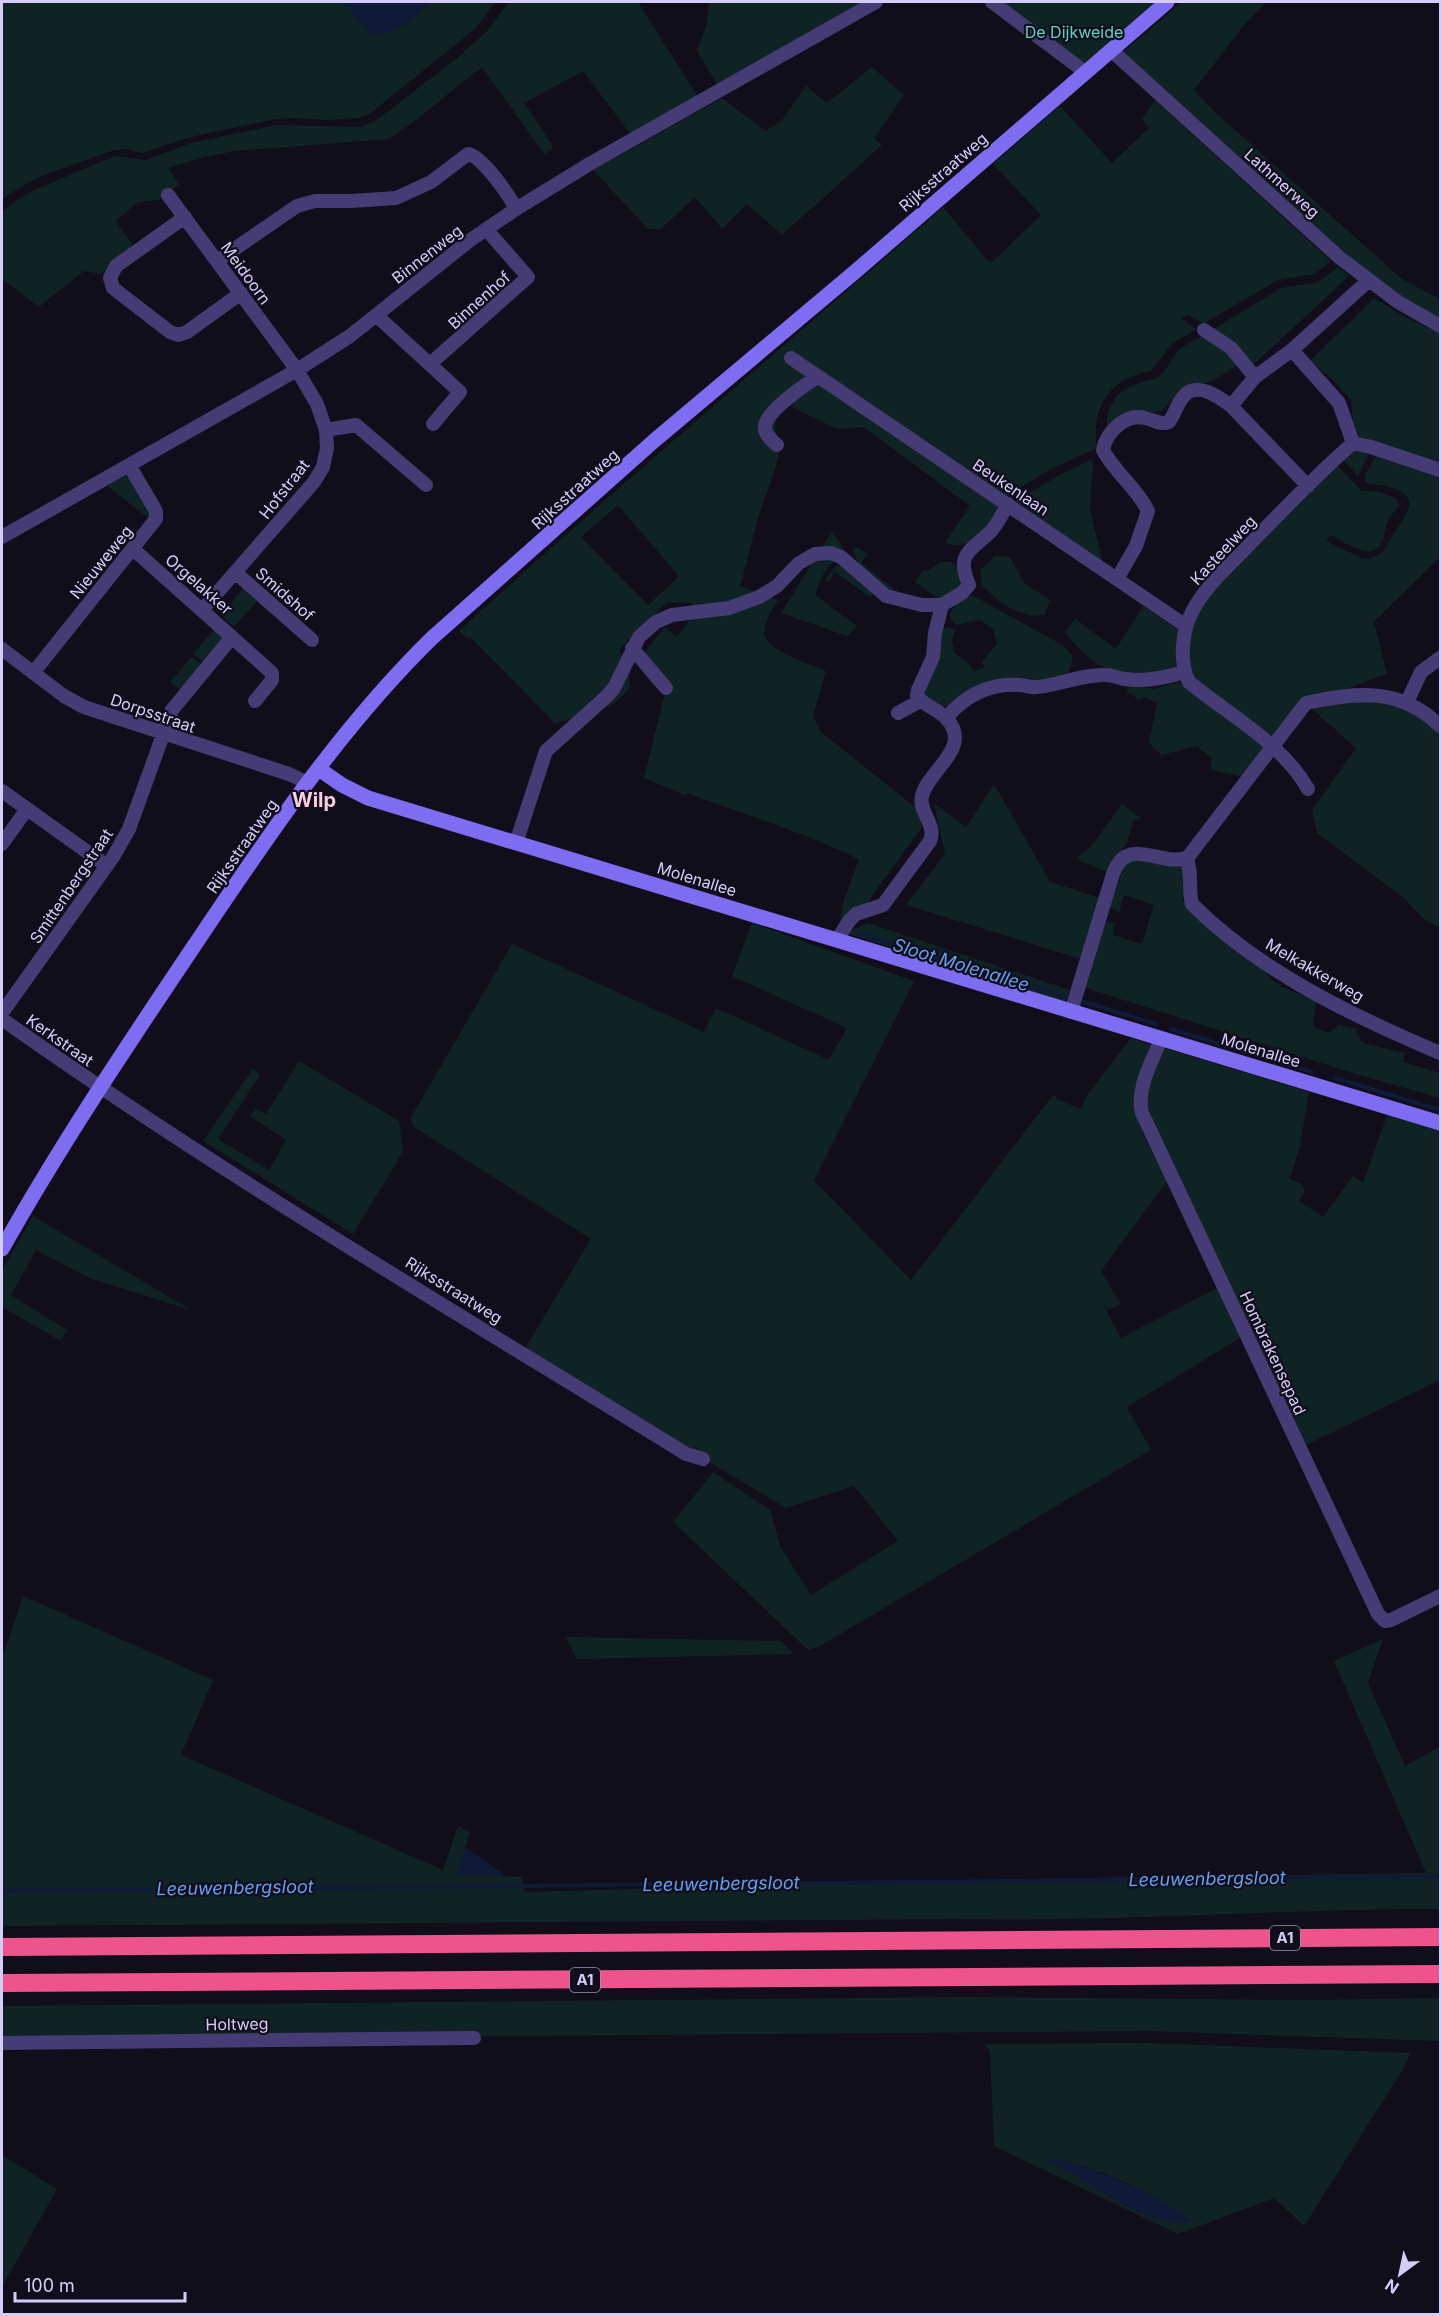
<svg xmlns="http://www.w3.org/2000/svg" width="1442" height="2316" viewBox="0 0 1442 2316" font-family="Inter,sans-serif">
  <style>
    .green { fill: #102324; fill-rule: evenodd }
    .water { fill: #0f1a38 }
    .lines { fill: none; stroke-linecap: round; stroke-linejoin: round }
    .stream { stroke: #0f1a38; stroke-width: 4 }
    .street { stroke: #453c75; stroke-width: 14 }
    .secondary { stroke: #7e6cf1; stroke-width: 15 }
    .highway { stroke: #ee538c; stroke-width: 18 }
    .labels { text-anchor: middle; stroke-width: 4.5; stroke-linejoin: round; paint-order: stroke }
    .shield { fill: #110d1b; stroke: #9b93b7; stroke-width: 1.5 }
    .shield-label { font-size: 15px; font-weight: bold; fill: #d6ccfa }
    .park-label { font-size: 16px; fill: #60d1c1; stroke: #110d1b }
    .street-label { font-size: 16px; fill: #d6ccfa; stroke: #110d1b }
    .water-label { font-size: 18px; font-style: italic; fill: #64a0f0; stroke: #110d1b }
    .quarter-label { font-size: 20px; font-weight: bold; fill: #facde5; stroke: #110d1b }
  </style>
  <rect width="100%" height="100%" fill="#110d1b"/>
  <!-- green -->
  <path class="green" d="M 2,2 L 343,2 L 372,34 C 397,35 414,18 431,2 L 495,2 L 476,28 L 368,115 L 359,118 L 327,120 L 294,118 L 276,119 L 190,137 L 143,153 L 127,149 L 114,150 C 75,165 34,174 2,200 Z
    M 509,2 L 638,2 L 698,97 L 632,136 L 583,71 L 524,103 L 553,146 L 552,149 L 544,154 L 482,67 C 451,90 422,118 389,139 L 235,151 L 205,157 L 168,168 L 179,184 L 159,200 L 138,202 L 116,221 L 134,247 L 101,274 L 84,271 L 39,307 L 2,279 L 2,213 L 11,204 L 32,191 L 115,156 L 146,160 L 191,143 L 276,125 L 362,127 L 378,119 L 456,59 L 486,32 Z
    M 709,2 L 865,2 L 718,86 L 697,51 L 707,23 Z
    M 986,2 L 1158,2 L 1074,72 Z
    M 1182,2 L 1267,2 L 1244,25 L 1194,90 L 1216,113 L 1402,279 L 1440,299 L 1440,319 L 1378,283 L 1123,52 Z
    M 872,67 L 904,95 L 874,139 L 882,145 L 782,235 L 747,204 L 722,229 L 695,197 L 661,229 L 648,229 L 592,169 L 625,153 L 722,98 L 766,131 L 782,120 L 806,86 L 827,103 Z
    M 1155,100 L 1331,261 L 1315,274 L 1278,280 L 1203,324 L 1189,315 L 1181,318 L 1196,329 L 1172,344 L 1151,371 C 1109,378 1091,407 1097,448 L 1051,469 L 1007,496 L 793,352 L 784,361 L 1001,509 C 988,524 967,556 945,542 L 970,506 L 864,427 L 837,429 L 790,406 C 767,418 778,433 778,455 C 777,470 761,505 757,522 C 751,543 747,564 740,586 L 778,600 C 772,610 765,620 764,631 C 762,650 811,664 826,671 L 813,716 L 821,732 L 920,811 L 922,827 L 867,903 L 840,921 L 843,903 L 859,859 L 809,837 L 687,793 L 684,795 L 644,778 L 665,692 L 653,685 L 636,663 L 665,627 L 677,637 L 696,611 L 691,603 L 667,602 L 619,650 L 631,672 L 629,675 L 630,687 C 614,711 582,717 555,723 L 470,637 L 468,639 L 459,631 C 617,486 782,349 943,207 L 988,261 L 992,262 L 1041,215 L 993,164 L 1060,106 L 1112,163 L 1149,128 L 1142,119 ZM 618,505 L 677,574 L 678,577 L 648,605 L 581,537 Z
    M 1338,267 L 1349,276 L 1250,368 L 1212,330 L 1281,288 L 1318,282 Z
    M 1374,298 L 1400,314 L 1440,334 L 1440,466 L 1361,441 L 1353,423 L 1351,400 L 1332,379 L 1310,361 Z
    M 1204,335 L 1225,349 L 1238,365 L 1213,381 L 1185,387 L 1162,411 L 1146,413 L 1107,429 C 1106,405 1116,391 1139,383 C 1144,380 1151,381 1157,378 C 1166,372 1170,361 1177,352 C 1183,345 1195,340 1204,335 Z
    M 1358,450 L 1370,452 L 1358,476 L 1342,459 L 1349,453 Z
    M 1378,453 L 1440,474 L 1440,557 L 1374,622 L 1387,674 L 1343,690 L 1341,693 L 1311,697 L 1272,740 L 1191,680 L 1188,647 L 1192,620 L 1213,589 L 1336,464 L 1362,491 C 1376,491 1384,492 1397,499 L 1399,506 C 1395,511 1390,516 1388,521 C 1385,527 1385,534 1383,540 C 1373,564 1346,543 1331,535 L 1326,541 L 1364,559 L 1372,558 L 1382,553 L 1405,516 L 1409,507 L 1409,500 L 1404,493 L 1391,487 L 1367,483 L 1365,481 L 1365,475 Z
    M 1093,459 L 1090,510 L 1103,564 L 1014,502 L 1056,477 Z
    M 125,476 L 131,479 L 150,514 L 150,519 L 107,486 Z
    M 832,531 L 849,558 L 833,562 L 822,576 L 815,595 L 857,626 L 847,636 L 781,613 Z
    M 857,547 L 868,554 L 861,563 L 893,588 L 895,594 C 882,586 852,565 854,548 Z
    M 995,556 L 1010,557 L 1024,583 L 1050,600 L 1045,615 C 1018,618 1002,604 982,586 L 980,570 Z
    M 939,562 L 951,562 L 962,570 C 961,589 958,593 940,600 L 915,582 L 923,570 L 928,571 Z
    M 837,565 L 847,566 L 872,589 L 873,595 L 870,597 L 835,572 L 828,582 L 825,580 Z
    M 243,588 L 257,601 L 234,627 L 221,615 Z
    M 972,595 L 1064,646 L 1073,657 L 1068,674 L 1062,677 L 1035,683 L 1015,681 L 951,706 L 934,706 L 923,695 L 941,630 L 948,627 L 955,630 L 952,640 L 954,653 L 968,663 L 974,671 L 984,668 L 982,661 L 997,644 L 993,629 L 980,620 L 956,625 L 951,620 L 949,614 C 956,604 961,599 972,595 Z
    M 1143,606 L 1181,632 L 1175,668 C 1165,670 1153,675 1143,675 C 1111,677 1081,658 1065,631 L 1076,619 L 1116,649 Z
    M 216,627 L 225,636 L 205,663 L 193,654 Z
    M 192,656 L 202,665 L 180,690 L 170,682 Z
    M 1179,682 L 1266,749 L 1243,777 L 1211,770 L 1212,758 L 1197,746 L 1161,755 L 1149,743 L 1157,703 L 1144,697 L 1139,700 L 1126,691 L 1131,685 L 1154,689 Z
    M 1368,701 L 1405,706 L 1440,732 L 1440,928 L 1425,920 L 1404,898 L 1317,833 L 1312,810 L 1356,748 L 1312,709 L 1327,703 Z
    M 994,784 L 1050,882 L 1100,898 L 1081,959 L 906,905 L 945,854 L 934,803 L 966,827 Z
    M 1122,804 L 1141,818 L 1133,821 L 1127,843 L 1116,858 L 1110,873 L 1080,861 L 1078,857 L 1093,844 Z
    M 1134,859 L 1186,866 L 1191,888 L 1182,900 L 1227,941 L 1266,972 L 1272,980 L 1282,987 L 1316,1001 L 1313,1025 L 1315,1028 L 1329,1033 L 1339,1025 L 1355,1028 L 1361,1041 L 1366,1044 L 1405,1053 L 1403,1062 L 1440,1073 L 1440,1098 L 1359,1075 L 1086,988 L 1105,921 L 1115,923 L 1113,935 L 1142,944 L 1154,905 L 1124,895 L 1119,912 L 1109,907 L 1124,867 Z
    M 752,923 L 914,981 L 814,1180 L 911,1280 L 1053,1095 L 1056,1096 L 1056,1099 L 1081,1109 L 1087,1095 L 1131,1038 L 1150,1044 C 1146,1062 1135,1079 1134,1098 C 1132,1120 1157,1160 1167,1181 L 1101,1271 L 1121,1304 L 1108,1310 L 1102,1302 L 1121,1338 L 1217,1288 L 1240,1338 L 1127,1407 L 1151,1450 L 820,1646 L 808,1650 L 673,1522 L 713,1472 L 770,1510 L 781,1548 L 811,1595 L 898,1541 L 854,1486 L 786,1508 L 711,1463 L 688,1452 L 524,1350 L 591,1239 L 414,1127 L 410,1119 L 512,944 L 704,1032 L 716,1008 L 829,1060 L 847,1028 L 732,976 Z
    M 868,923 L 1070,990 L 1065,1003 L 846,933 Z
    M 1163,1048 L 1309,1092 L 1300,1146 L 1290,1179 L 1302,1184 L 1305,1191 L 1299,1201 L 1323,1217 L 1353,1176 L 1363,1183 L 1387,1115 L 1440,1131 L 1440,1380 L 1302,1447 L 1152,1125 L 1145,1098 Z
    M 299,1061 L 399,1121 L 403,1152 L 353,1234 L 203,1141 L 253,1068 L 260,1075 L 218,1139 L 269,1170 L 286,1140 L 250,1116 L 256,1109 L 266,1114 Z
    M 33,1216 L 191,1310 L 89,1278 L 36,1250 L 11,1295 L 67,1330 L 61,1341 L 2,1307 L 2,1270 Z
    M 23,1596 L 213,1680 L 181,1755 L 443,1870 L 458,1826 L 470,1832 L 458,1874 L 522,1877 L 525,1892 L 957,1880 L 1426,1873 L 1334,1661 L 1383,1639 L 1368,1683 L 1405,1766 L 1440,1747 L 1440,1909 C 1278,1909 1116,1922 953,1919 L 2,1926 L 2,1649 L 5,1650 Z
    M 566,1637 L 781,1641 L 794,1654 L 577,1659 Z
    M 965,1997 L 1308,2000 L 1440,1998 L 1440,2041 L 1148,2031 L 2,2040 L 2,2006 Z
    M 1147,2043 L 1411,2053 L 1402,2071 L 1304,2226 L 1274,2198 L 1178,2234 L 994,2146 L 990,2051 L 984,2044 ZM 1059,2159 C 1073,2164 1089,2168 1103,2173 C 1132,2185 1166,2201 1190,2221 C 1142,2225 1098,2188 1059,2165 L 1049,2161 Z
    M 2,2155 L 57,2189 L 2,2287 Z"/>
  <!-- water -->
  <path class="water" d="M 343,2 L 431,2 C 414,18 397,35 372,34 Z
    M 465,1847 L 502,1873 L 504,1876 L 457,1874 Z
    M 1059,2159 C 1073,2164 1089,2168 1103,2174 C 1133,2186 1166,2201 1190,2221 C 1144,2225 1097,2188 1059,2165 L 1047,2161 Z"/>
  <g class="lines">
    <!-- stream -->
    <path class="stream" d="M 857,933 L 1066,997
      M 1084,1002 L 1156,1024
      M 1171,1029 L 1312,1072
      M 1335,1078 L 1440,1110
      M 2,1891 L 1440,1877"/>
    <!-- street -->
    <path class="street" d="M 992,2 L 1085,72
      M 1111,50 L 1340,258 L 1398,302 L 1440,326
      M 168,195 L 297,370 L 317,404 L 326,430 L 327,448 L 323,467 L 314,482 L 203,609
      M 185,217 L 116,266 L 110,278 L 113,288 L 170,332 L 178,335 L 187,332 L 241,293
      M 217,261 L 297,206 L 315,201 L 351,201 L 396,198 L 431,182 L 468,154 C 481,155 510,196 516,209
      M 376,315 L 460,392 L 433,424
      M 1204,330 L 1231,348 L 1255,377
      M 1292,350 L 1339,403 L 1353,443
      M 791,358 L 1186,626
      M 430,364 L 528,277 L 486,229
      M 1231,406 L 1255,377 L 1292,350 L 1368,281
      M 326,430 L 356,425 L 426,485
      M 777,445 C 771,440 764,434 765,426 C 768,409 804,386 817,377
      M 2,537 L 297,370 L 350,336 L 469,241 L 516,209 L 591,163 L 876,2
      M 133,549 L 272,673 L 272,680 L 255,701
      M 236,573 L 312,640
      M 1117,579 L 1136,546 L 1148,511 C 1137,488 1115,473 1103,450 C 1106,432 1126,413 1145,418 C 1155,420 1159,425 1169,422 C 1175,414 1177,404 1183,397 C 1196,380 1219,397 1231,406 L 1308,486
      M 632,648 L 666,688
      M 2,649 L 64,696 L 84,707 L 289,774 L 308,783
      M 33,673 L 156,519 L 156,511 L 129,465
      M 1407,702 L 1421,672 L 1440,658
      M 898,713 L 920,701
      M 946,718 C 965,696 989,683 1019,685 C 1025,685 1031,688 1037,687 C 1060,685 1082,674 1106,675 C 1112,675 1118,678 1124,679 C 1145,682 1164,678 1184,672
      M 1308,789 C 1282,743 1229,715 1189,682 C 1179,664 1182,630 1192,612 C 1205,586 1228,567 1248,546 C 1282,511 1316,475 1353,443 L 1371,447 L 1440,470
      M 2,791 L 107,866
      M 516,843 L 546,751 L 606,697 L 614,688 L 639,637 L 656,622 L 672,615 L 729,608 L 759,597 L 777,586 L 799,563 L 815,554 L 831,553 L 841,557 L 886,596 L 922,605 L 942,605
      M 2,844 L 27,809
      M 1186,858 C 1193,872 1188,889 1192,904 C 1260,972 1353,1016 1440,1053
      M 837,940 L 849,921 L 856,914 L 883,905 L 930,841 C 937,824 918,812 922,796 C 928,770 973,748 947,719 C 938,709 924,706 917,696 L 918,690 L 933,657 L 935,633 L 942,605 L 962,593 L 969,585 C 956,554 969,552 989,533 C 997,526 1002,514 1008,504
      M 1071,1012 L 1113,874 C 1128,833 1163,869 1188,857 L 1306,703 C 1358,692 1400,687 1440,726
      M 2,1013 L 113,857 L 129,829 L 172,710 L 232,637
      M 2,1019 C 222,1175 456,1312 686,1454 L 703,1459
      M 1161,1039 C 1152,1062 1136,1088 1142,1113 L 1378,1614 L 1385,1621 L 1391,1620 L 1440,1596
      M 2,2043 L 474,2038"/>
    <!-- secondary -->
    <path class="secondary" d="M 319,769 L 342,785 L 368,798 L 1440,1123
      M 2,1249 C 61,1144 127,1046 194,946 C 266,839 339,729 432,638 L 655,440 L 856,271 L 1167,2"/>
    <!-- highway -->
    <path class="highway" d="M 2,1947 L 1440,1937
      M 2,1983 L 1440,1974"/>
  </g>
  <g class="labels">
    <!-- shield labels -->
    <g class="shield">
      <rect x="1270" y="1926" width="30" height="24" rx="4.5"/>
      <rect x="570" y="1968" width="30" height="24" rx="4.5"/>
    </g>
    <g class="shield-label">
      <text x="1285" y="1943">A1</text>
      <text x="585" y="1985">A1</text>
    </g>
    <!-- park labels -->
    <g class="park-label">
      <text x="1074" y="38">De Dijkweide</text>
    </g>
    <!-- street labels -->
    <g class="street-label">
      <text transform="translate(943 172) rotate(-41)" y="6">Rijksstraatweg</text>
      <text transform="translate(1282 183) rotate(42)" y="6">Lathmerweg</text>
      <text transform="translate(427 254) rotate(-38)" y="6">Binnenweg</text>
      <text transform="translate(246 273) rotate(54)" y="6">Meidoorn</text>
      <text transform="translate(479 300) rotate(-42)" y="6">Binnenhof</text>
      <text transform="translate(1011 487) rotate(34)" y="6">Beukenlaan</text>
      <text transform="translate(284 489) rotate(-52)" y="6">Hofstraat</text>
      <text transform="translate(575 489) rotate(-42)" y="6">Rijksstraatweg</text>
      <text transform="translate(1223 550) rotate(-47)" y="6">Kasteelweg</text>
      <text transform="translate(101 562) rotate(-51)" y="6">Nieuweweg</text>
      <text transform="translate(199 584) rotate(41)" y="6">Orgelakker</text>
      <text transform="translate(285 594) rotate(41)" y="6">Smidshof</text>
      <text transform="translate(153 713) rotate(19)" y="6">Dorpsstraat</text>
      <text transform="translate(242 846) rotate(-55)" y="6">Rijksstraatweg</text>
      <text transform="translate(697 879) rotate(17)" y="6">Molenallee</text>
      <text transform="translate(71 886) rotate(-56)" y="6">Smittenbergstraat</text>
      <text transform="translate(1315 970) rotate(30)" y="6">Melkakkerweg</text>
      <text transform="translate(60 1040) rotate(35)" y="6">Kerkstraat</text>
      <text transform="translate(1261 1050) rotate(17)" y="6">Molenallee</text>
      <text transform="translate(454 1290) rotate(32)" y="6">Rijksstraatweg</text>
      <text transform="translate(1273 1353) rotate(65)" y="6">Hombrakensepad</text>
      <text transform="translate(237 2024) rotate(-1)" y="6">Holtweg</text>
    </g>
    <!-- water labels -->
    <g class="water-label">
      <text transform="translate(961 965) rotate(17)" y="6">Sloot Molenallee</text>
      <text transform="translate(1207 1879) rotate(-1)" y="6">Leeuwenbergsloot</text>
      <text transform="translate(721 1884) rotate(-1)" y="6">Leeuwenbergsloot</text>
      <text transform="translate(235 1888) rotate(-1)" y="6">Leeuwenbergsloot</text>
    </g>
    <!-- quarter labels -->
    <g class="quarter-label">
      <text x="314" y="807">Wilp</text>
    </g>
  </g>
  <!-- border -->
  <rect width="1442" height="2316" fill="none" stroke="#d6ccfa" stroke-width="6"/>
  <!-- north arrow -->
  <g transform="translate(1400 2274) rotate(213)" stroke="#110d1b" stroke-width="4.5" paint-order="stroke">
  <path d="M0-4.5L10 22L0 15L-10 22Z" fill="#d6ccfa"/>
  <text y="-9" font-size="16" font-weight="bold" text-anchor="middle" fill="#d6ccfa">N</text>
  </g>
  <!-- scale -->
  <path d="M15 2292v9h170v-9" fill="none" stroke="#d6ccfa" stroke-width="3"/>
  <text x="24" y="2292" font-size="18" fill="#d6ccfa" stroke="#110d1b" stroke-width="4.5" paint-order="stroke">100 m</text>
</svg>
